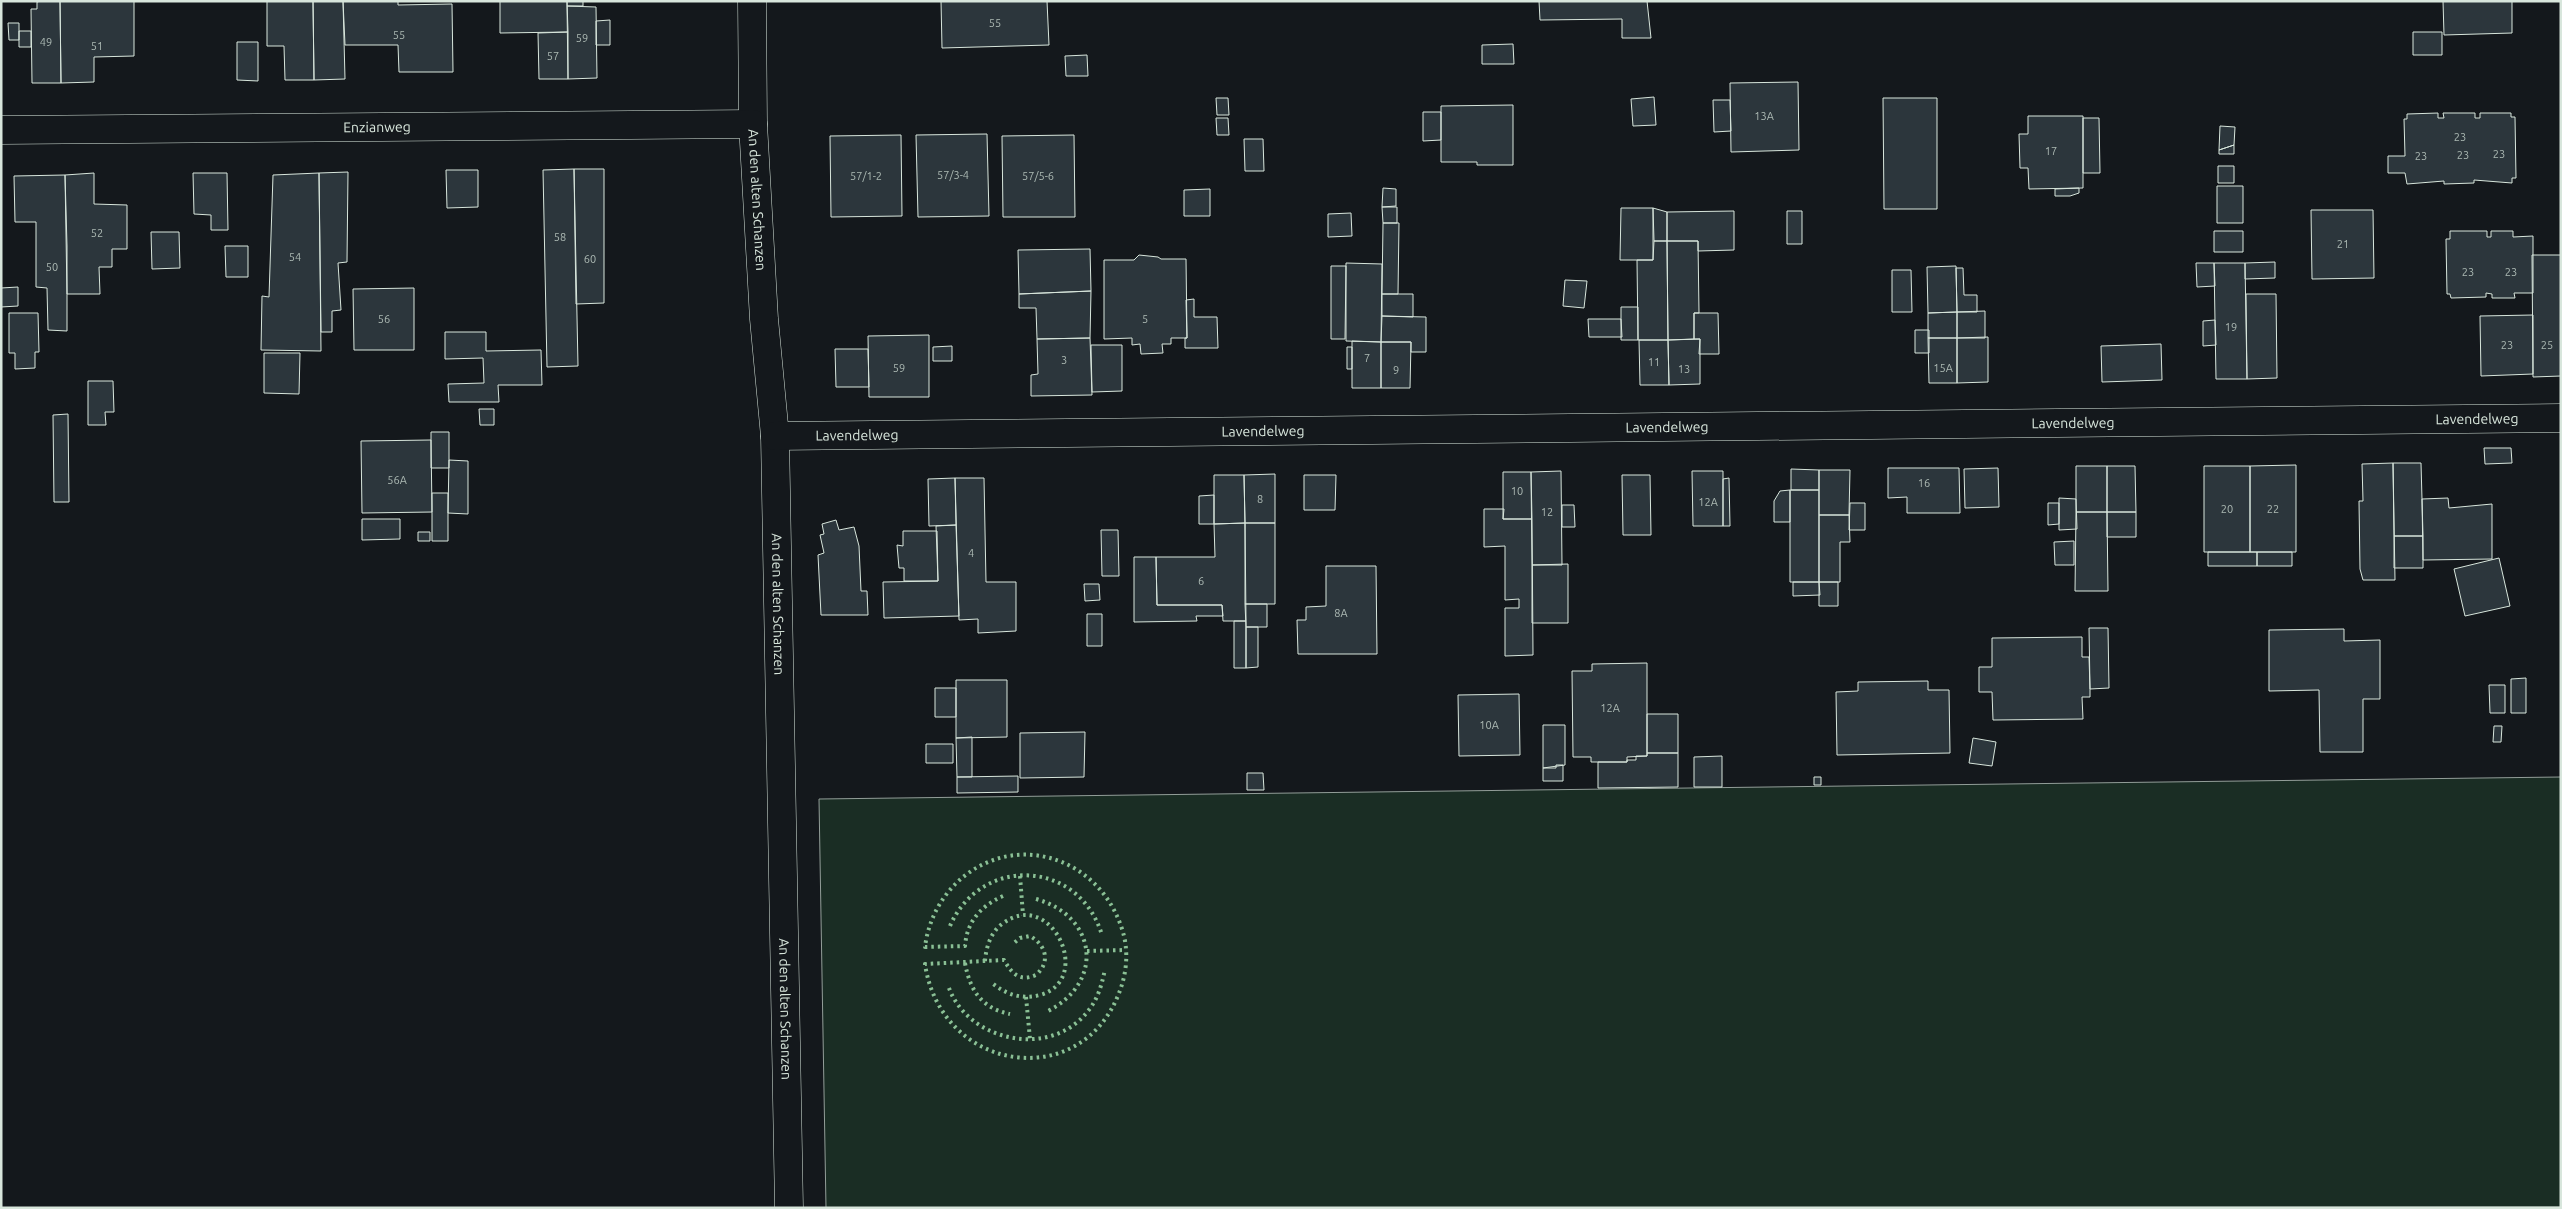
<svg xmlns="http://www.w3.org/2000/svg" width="2562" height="1209" viewBox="0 0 2562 1209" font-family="Ubuntu,sans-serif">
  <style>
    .green { fill: #1a2d24; stroke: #939e99 }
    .building { fill: #2c363c; stroke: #d8e6dc }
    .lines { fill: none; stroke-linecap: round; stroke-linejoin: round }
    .street-casing { stroke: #d8e6dc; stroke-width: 29 }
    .street { stroke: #14181c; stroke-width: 28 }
    .hedge { stroke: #8ac095; stroke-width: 4; stroke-dasharray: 2.5 4; stroke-linecap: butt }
    .labels { text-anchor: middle; stroke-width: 4; stroke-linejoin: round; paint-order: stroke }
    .number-label { font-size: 11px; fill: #adbab4 }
    .street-label { font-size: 14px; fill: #d8e6dc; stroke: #14181c }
  </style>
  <rect width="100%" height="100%" fill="#14181c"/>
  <!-- green -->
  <path class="green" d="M 2561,777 L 2561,1207 L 826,1208 L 819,799 Z"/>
  <!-- building -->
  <path class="building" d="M 41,1 L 60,1 L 61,83 L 32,83 L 31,9 L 37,9 L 37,2 Z
    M 60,1 L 134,1 L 134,56 L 94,57 L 94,82 L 61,83 Z
    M 267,1 L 313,1 L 314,80 L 285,80 L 284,46 L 267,46 Z
    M 313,1 L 343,1 L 345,79 L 314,80 Z
    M 343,1 L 398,1 L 398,5 L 452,4 L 453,72 L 399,72 L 398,45 L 345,45 Z
    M 500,1 L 567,1 L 568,32 L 500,33 Z
    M 567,1 L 583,1 L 583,6 L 567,6 Z
    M 941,1 L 1047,1 L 1049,45 L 942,48 Z
    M 1539,1 L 1647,1 L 1651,38 L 1622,38 L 1622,19 L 1540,20 Z
    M 2443,1 L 2512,1 L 2512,33 L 2444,35 Z
    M 567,6 L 596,7 L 597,78 L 568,79 Z
    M 610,20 L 610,45 L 596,45 L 596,21 Z
    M 8,23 L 19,23 L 19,40 L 9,40 Z
    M 19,31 L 31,31 L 31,47 L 19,47 Z
    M 568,32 L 568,79 L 539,79 L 538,33 Z
    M 2413,32 L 2442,32 L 2442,55 L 2413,55 Z
    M 237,42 L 258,42 L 258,81 L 237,80 Z
    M 1513,44 L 1514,64 L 1482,64 L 1482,45 Z
    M 1087,55 L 1088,76 L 1066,76 L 1065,56 Z
    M 1798,82 L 1799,150 L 1731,152 L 1730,83 Z
    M 1654,97 L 1656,125 L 1633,126 L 1631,99 Z
    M 1216,98 L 1228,98 L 1229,115 L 1217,115 Z
    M 1883,98 L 1937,98 L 1937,209 L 1884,209 Z
    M 1713,100 L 1730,100 L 1731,131 L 1714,132 Z
    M 1513,105 L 1513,165 L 1477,165 L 1477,162 L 1441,162 L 1441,106 Z
    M 1423,112 L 1441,112 L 1441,140 L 1423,141 Z
    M 2438,113 L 2438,118 L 2444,118 L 2443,113 L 2475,113 L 2475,118 L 2480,118 L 2480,113 L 2511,113 L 2511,117 L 2515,117 L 2516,178 L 2512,178 L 2512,183 L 2474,180 L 2474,183 L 2444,184 L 2444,181 L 2407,184 L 2405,173 L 2388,173 L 2388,156 L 2405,156 L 2404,119 L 2407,119 L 2407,114 Z
    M 2028,116 L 2083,116 L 2083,188 L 2029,189 L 2028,168 L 2020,168 L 2019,134 L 2028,134 Z
    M 1216,118 L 1228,118 L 1229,135 L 1217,135 Z
    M 2083,118 L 2099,118 L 2100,173 L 2083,173 Z
    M 2220,126 L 2235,127 L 2234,145 L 2219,150 Z
    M 987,134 L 989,216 L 918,217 L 916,135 Z
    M 901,135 L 902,216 L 831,217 L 830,136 Z
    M 1074,135 L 1075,217 L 1003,217 L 1002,136 Z
    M 1244,139 L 1263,139 L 1264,171 L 1245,171 Z
    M 2234,145 L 2234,154 L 2219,154 L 2219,150 Z
    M 2218,166 L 2234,166 L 2234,183 L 2218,183 Z
    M 574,169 L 578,366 L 547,367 L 543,170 Z
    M 574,169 L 604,169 L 604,303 L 576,304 Z
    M 446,170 L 478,170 L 478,207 L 447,208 Z
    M 348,172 L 347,262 L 338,263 L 341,310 L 332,311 L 332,332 L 321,332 L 319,173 Z
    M 94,173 L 94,204 L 127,205 L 127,249 L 112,249 L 112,267 L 99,267 L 100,294 L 67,294 L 65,175 Z
    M 193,173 L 227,173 L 228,230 L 211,230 L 211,215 L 194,214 Z
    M 319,173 L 321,351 L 261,350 L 262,296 L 269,297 L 273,175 Z
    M 65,175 L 67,246 L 67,331 L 48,330 L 47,288 L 36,287 L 36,222 L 15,222 L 14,176 Z
    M 2217,186 L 2243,186 L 2243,223 L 2217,223 Z
    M 1383,188 L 1396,189 L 1396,206 L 1382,207 Z
    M 2079,188 L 2079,193 L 2070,196 L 2055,196 L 2055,189 Z
    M 1210,189 L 1210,216 L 1184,216 L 1184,190 Z
    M 1382,207 L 1397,207 L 1397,223 L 1383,223 Z
    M 1621,208 L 1653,208 L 1653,260 L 1620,260 Z
    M 1653,208 L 1667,212 L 1667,241 L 1654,241 Z
    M 2311,210 L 2373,210 L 2374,278 L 2312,279 Z
    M 1734,211 L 1734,250 L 1698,251 L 1698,241 L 1667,241 L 1667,212 Z
    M 1787,211 L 1802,211 L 1802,244 L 1787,244 Z
    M 1351,213 L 1352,236 L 1328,237 L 1328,214 Z
    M 1383,223 L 1399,223 L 1398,294 L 1382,294 Z
    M 2214,231 L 2243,231 L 2243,252 L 2214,252 Z
    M 2450,231 L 2487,231 L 2487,237 L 2491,237 L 2491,231 L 2513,231 L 2513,237 L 2533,236 L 2533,293 L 2514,293 L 2515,298 L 2492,298 L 2492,294 L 2486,293 L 2486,297 L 2451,298 L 2450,294 L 2447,294 L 2446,239 L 2450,239 Z
    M 151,232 L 179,232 L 180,268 L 152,269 Z
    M 1654,241 L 1667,241 L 1668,340 L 1638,340 L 1637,260 L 1653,260 Z
    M 1667,241 L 1698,241 L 1699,313 L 1694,313 L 1694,339 L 1668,340 Z
    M 225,246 L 248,246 L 248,277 L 226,277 Z
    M 1090,249 L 1091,291 L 1019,294 L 1018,250 Z
    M 1139,255 L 1158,257 L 1161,259 L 1186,259 L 1187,338 L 1171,338 L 1171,344 L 1162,344 L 1163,353 L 1141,354 L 1140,344 L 1132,345 L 1132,338 L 1104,339 L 1104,260 L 1134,260 Z
    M 2532,255 L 2561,255 L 2561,376 L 2533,377 Z
    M 2275,262 L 2275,278 L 2245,279 L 2245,263 Z
    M 1346,263 L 1382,264 L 1381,342 L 1346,341 Z
    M 2196,263 L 2214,263 L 2215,286 L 2197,287 Z
    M 2214,263 L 2245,263 L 2247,379 L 2216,379 Z
    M 1331,266 L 1346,266 L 1345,339 L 1331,339 Z
    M 1956,266 L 1957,312 L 1928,313 L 1927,267 Z
    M 1956,268 L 1963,268 L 1964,295 L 1977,295 L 1977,312 L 1957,312 Z
    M 1892,270 L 1911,270 L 1912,312 L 1892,312 Z
    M 1565,280 L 1587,281 L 1584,308 L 1563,306 Z
    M 18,287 L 18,306 L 1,307 L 1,288 Z
    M 414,288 L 414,350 L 354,350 L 353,289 Z
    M 1091,291 L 1090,338 L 1037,339 L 1036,308 L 1019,308 L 1019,294 Z
    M 1382,294 L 1413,294 L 1413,317 L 1382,316 Z
    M 2246,294 L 2276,294 L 2277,378 L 2247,379 Z
    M 1194,299 L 1194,317 L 1217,317 L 1218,348 L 1185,348 L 1185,338 L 1187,338 L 1186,300 Z
    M 1621,307 L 1638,307 L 1638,340 L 1621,340 Z
    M 1985,311 L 1985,338 L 1957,338 L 1957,312 Z
    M 1957,312 L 1957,338 L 1928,338 L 1928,313 Z
    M 9,313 L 38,313 L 39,352 L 35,352 L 35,368 L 15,369 L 15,353 L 9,353 Z
    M 1694,313 L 1718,313 L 1719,354 L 1699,354 L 1700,339 L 1694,339 Z
    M 2533,315 L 2533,374 L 2481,376 L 2480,316 Z
    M 1382,316 L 1426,317 L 1426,352 L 1411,352 L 1411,342 L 1381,342 Z
    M 1588,319 L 1621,319 L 1622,337 L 1589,337 Z
    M 2215,320 L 2216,345 L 2203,346 L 2203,321 Z
    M 1915,330 L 1929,330 L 1929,353 L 1915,353 Z
    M 445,332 L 486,332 L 486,351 L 541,350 L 542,385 L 498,385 L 499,402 L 449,402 L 448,384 L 484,383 L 483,358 L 445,359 Z
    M 929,335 L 929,397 L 869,397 L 868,336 Z
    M 1988,337 L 1988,382 L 1957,383 L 1957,338 Z
    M 1090,338 L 1092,395 L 1031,396 L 1031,375 L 1038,374 L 1037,339 Z
    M 1928,338 L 1957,338 L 1957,383 L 1929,383 Z
    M 1700,339 L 1700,384 L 1669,385 L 1668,340 Z
    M 1639,340 L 1668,340 L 1669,385 L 1640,385 Z
    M 1352,341 L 1381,342 L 1381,388 L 1352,388 Z
    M 1381,342 L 1411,342 L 1410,388 L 1381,388 Z
    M 2161,344 L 2162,380 L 2102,382 L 2101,346 Z
    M 1091,345 L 1122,345 L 1122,391 L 1092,392 Z
    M 952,346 L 952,361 L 933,361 L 933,347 Z
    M 1347,347 L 1352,347 L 1352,369 L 1347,369 Z
    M 835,349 L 868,349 L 869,387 L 836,387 Z
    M 264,353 L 300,353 L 299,394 L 264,393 Z
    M 88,381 L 113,381 L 114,412 L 105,412 L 106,425 L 88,425 Z
    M 479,409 L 494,409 L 494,425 L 480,425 Z
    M 68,414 L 69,502 L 54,502 L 53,415 Z
    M 431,432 L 449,432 L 449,468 L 431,468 Z
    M 431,440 L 432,512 L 362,513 L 361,441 Z
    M 2484,448 L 2511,448 L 2512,463 L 2485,464 Z
    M 449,460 L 468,461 L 468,514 L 448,513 Z
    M 2393,463 L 2421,463 L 2423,536 L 2394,536 Z
    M 2393,463 L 2395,580 L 2363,580 L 2360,569 L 2359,501 L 2363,501 L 2362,464 Z
    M 2296,465 L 2296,552 L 2250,552 L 2250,466 Z
    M 2076,466 L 2107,466 L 2107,512 L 2076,512 Z
    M 2107,466 L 2135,466 L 2136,512 L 2107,512 Z
    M 2204,466 L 2250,466 L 2250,552 L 2204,552 Z
    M 1888,468 L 1959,468 L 1960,513 L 1907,513 L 1907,497 L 1888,498 Z
    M 1998,468 L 1999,507 L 1965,508 L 1964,469 Z
    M 1791,469 L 1819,470 L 1819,490 L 1791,490 Z
    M 1819,470 L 1850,470 L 1849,515 L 1819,515 Z
    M 1561,471 L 1562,565 L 1532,565 L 1531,472 Z
    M 1692,471 L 1723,471 L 1723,526 L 1693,526 Z
    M 1503,472 L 1531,472 L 1532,519 L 1503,519 Z
    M 1275,474 L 1275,523 L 1245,523 L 1244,475 Z
    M 1214,475 L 1244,475 L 1245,523 L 1214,524 Z
    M 1304,475 L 1336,475 L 1335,510 L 1304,510 Z
    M 1622,475 L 1650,475 L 1651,535 L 1623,535 Z
    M 955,478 L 956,525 L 929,526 L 928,479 Z
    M 955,478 L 984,478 L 986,582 L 1016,582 L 1016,631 L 978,633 L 978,619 L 959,620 Z
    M 1729,478 L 1730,526 L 1723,526 L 1723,479 Z
    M 1790,490 L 1790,522 L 1774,522 L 1774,501 L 1780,491 Z
    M 1790,490 L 1819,490 L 1819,582 L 1790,582 Z
    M 432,493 L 448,493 L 448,541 L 432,541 Z
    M 1214,495 L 1214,524 L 1199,524 L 1199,496 Z
    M 2059,498 L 2076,499 L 2077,529 L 2059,530 Z
    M 2448,498 L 2449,508 L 2492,504 L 2492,559 L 2423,560 L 2422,499 Z
    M 1850,503 L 1865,503 L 1865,530 L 1849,530 Z
    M 2048,503 L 2059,503 L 2059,524 L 2048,525 Z
    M 1562,505 L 1574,505 L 1575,527 L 1562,527 Z
    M 1484,509 L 1504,509 L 1503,519 L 1532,519 L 1533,655 L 1505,656 L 1505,608 L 1519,608 L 1519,599 L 1505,600 L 1505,546 L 1484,547 Z
    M 2076,512 L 2107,512 L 2108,591 L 2075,591 Z
    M 2107,512 L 2136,512 L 2136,537 L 2107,537 Z
    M 1819,515 L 1849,515 L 1850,542 L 1840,542 L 1840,582 L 1819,582 Z
    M 362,519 L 400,519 L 400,539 L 362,540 Z
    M 836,520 L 839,530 L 854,527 L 859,546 L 861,591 L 867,591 L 868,615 L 821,615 L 818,555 L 824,553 L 820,535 L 824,534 L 822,524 Z
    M 1245,523 L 1246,621 L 1223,621 L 1222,605 L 1157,605 L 1156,557 L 1215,557 L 1214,524 Z
    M 1245,523 L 1275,523 L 1275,604 L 1245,604 Z
    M 956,525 L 959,616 L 884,618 L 883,582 L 938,581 L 936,526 Z
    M 1101,530 L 1118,530 L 1119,576 L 1102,576 Z
    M 903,531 L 937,531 L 938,581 L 904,581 L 904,568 L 899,568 L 897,545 L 903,546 Z
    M 418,532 L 430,532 L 430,541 L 418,541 Z
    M 2394,536 L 2423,536 L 2423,568 L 2394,568 Z
    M 2074,541 L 2074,565 L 2055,565 L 2054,542 Z
    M 2208,552 L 2257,552 L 2257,566 L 2208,566 Z
    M 2257,552 L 2292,552 L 2292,566 L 2257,566 Z
    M 1134,557 L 1156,557 L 1157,605 L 1222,605 L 1223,616 L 1196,616 L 1197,621 L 1134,622 Z
    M 2499,558 L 2510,606 L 2465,616 L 2454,569 Z
    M 1568,564 L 1568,623 L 1532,623 L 1532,565 Z
    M 1326,566 L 1376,566 L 1377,654 L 1298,654 L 1297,620 L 1306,620 L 1306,607 L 1326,606 Z
    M 1793,582 L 1819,582 L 1820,595 L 1793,596 Z
    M 1819,582 L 1838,582 L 1838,606 L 1819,606 Z
    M 1084,584 L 1099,584 L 1100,600 L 1085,601 Z
    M 1245,604 L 1267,604 L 1267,627 L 1246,627 Z
    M 1087,614 L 1102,614 L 1102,646 L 1087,646 Z
    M 1234,621 L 1246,621 L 1246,668 L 1234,668 Z
    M 1246,627 L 1258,627 L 1258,667 L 1246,668 Z
    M 2089,628 L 2108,628 L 2109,688 L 2090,689 Z
    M 2344,629 L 2344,641 L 2380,640 L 2380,699 L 2363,699 L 2363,752 L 2320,752 L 2319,690 L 2269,691 L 2269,630 Z
    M 2082,637 L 2082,657 L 2089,657 L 2090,689 L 2090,697 L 2082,697 L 2083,719 L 1993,720 L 1992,692 L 1979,692 L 1979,667 L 1992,667 L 1992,638 Z
    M 1647,663 L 1647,756 L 1627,757 L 1627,762 L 1591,762 L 1591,757 L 1573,757 L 1572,671 L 1592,671 L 1592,664 Z
    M 2526,678 L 2526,713 L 2511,713 L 2511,679 Z
    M 956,680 L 1007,680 L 1007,737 L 956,738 Z
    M 1928,681 L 1928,690 L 1949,690 L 1950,753 L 1837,755 L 1836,692 L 1858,691 L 1858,682 Z
    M 2489,685 L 2505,685 L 2505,713 L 2490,713 Z
    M 935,688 L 956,688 L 956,717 L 935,717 Z
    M 1519,694 L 1520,755 L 1459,756 L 1458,695 Z
    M 1647,714 L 1678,714 L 1678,753 L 1647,753 Z
    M 1543,725 L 1565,725 L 1565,765 L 1543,768 Z
    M 2494,726 L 2502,726 L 2501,742 L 2493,742 Z
    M 1085,732 L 1084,777 L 1020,778 L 1020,733 Z
    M 972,737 L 972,777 L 957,777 L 956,738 Z
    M 1973,738 L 1996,742 L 1992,766 L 1969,763 Z
    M 926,744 L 953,744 L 953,763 L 926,763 Z
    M 1647,753 L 1678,753 L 1678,787 L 1598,788 L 1598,762 L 1627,762 L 1627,760 L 1636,760 L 1636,756 L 1647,756 Z
    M 1722,756 L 1722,787 L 1694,787 L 1694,757 Z
    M 1556,765 L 1563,765 L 1563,781 L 1543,781 L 1543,768 L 1556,768 Z
    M 1247,773 L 1263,773 L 1264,790 L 1247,790 Z
    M 1018,776 L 1018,792 L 957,793 L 957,777 Z
    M 1814,777 L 1821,777 L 1821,785 L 1814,785 Z"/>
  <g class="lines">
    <!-- street casing -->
    <g class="street-casing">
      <g id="street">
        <path id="s1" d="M 752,1 L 753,124 L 764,319 L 775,436 L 789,1208"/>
        <path id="s2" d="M 1,130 L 753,124"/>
        <path id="s3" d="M 775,436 L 2561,418"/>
      </g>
    </g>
    <!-- street -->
    <use href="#street" class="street"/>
    <!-- hedge -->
    <path class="hedge" d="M 1020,876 L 1023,915
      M 1003,896 C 981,906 967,921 965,946 L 925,947 C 934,875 1009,831 1074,868 C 1098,882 1114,904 1122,929 C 1129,950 1127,973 1119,993 C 1081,1093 941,1073 925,964 L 1004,960 C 1012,974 1020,982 1036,975 C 1051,962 1046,945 1030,936 L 1020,938 L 1014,943
      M 1036,899 C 1097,916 1105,982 1048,1011
      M 950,926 C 981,855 1079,859 1102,935
      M 1087,951 L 1126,950
      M 985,961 C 986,947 991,932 1002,924 C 1051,886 1095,980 1040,995 C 1021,1000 1005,994 991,982
      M 965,963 C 970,990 981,1008 1010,1014
      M 949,988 C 969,1042 1051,1059 1088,1011 C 1098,999 1102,984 1105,969
      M 1026,997 L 1030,1039"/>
  </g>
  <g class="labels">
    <!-- number labels -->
    <g class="number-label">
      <text x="995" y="27">55</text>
      <text x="399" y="39">55</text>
      <text x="582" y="42">59</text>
      <text x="46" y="46">49</text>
      <text x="97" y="50">51</text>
      <text x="553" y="60">57</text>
      <text x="1764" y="120">13A</text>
      <text x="2460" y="141">23</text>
      <text x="2051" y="155">17</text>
      <text x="2499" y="158">23</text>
      <text x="2463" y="159">23</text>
      <text x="2421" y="160">23</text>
      <text x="953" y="179">57/3-4</text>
      <text x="866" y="180">57/1-2</text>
      <text x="1038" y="180">57/5-6</text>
      <text x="97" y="237">52</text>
      <text x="560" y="241">58</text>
      <text x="2343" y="248">21</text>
      <text x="295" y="261">54</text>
      <text x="590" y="263">60</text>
      <text x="52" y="271">50</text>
      <text x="2468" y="276">23</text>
      <text x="2511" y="276">23</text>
      <text x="384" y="323">56</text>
      <text x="1145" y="323">5</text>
      <text x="2231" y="331">19</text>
      <text x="2507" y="349">23</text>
      <text x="2547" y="349">25</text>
      <text x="1367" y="362">7</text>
      <text x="1064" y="364">3</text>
      <text x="1654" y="366">11</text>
      <text x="899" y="372">59</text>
      <text x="1943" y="372">15A</text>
      <text x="1684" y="373">13</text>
      <text x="1396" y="374">9</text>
      <text x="397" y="484">56A</text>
      <text x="1924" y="487">16</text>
      <text x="1517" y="495">10</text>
      <text x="1260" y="503">8</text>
      <text x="1708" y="506">12A</text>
      <text x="2227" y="513">20</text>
      <text x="2273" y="513">22</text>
      <text x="1547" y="516">12</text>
      <text x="971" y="557">4</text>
      <text x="1201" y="585">6</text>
      <text x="1341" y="617">8A</text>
      <text x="1610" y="712">12A</text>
      <text x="1489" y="729">10A</text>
    </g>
    <!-- street labels -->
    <g class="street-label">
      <text dy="5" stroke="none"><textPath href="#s2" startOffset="376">Enzianweg</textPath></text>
      <text dy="5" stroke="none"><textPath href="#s1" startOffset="199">An den alten Schanzen</textPath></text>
      <text dy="5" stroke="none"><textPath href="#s3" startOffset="1702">Lavendelweg</textPath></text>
      <text dy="5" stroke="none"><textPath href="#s3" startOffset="1298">Lavendelweg</textPath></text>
      <text dy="5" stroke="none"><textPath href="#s3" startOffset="892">Lavendelweg</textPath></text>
      <text dy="5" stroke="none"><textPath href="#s3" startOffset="488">Lavendelweg</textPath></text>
      <text dy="5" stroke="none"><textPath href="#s3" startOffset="82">Lavendelweg</textPath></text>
      <text dy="5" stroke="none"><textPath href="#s1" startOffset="604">An den alten Schanzen</textPath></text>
      <text dy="5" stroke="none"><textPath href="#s1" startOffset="1009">An den alten Schanzen</textPath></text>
    </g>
  </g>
  <!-- border -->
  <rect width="2562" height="1209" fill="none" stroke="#d8e6dc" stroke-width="5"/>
</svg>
